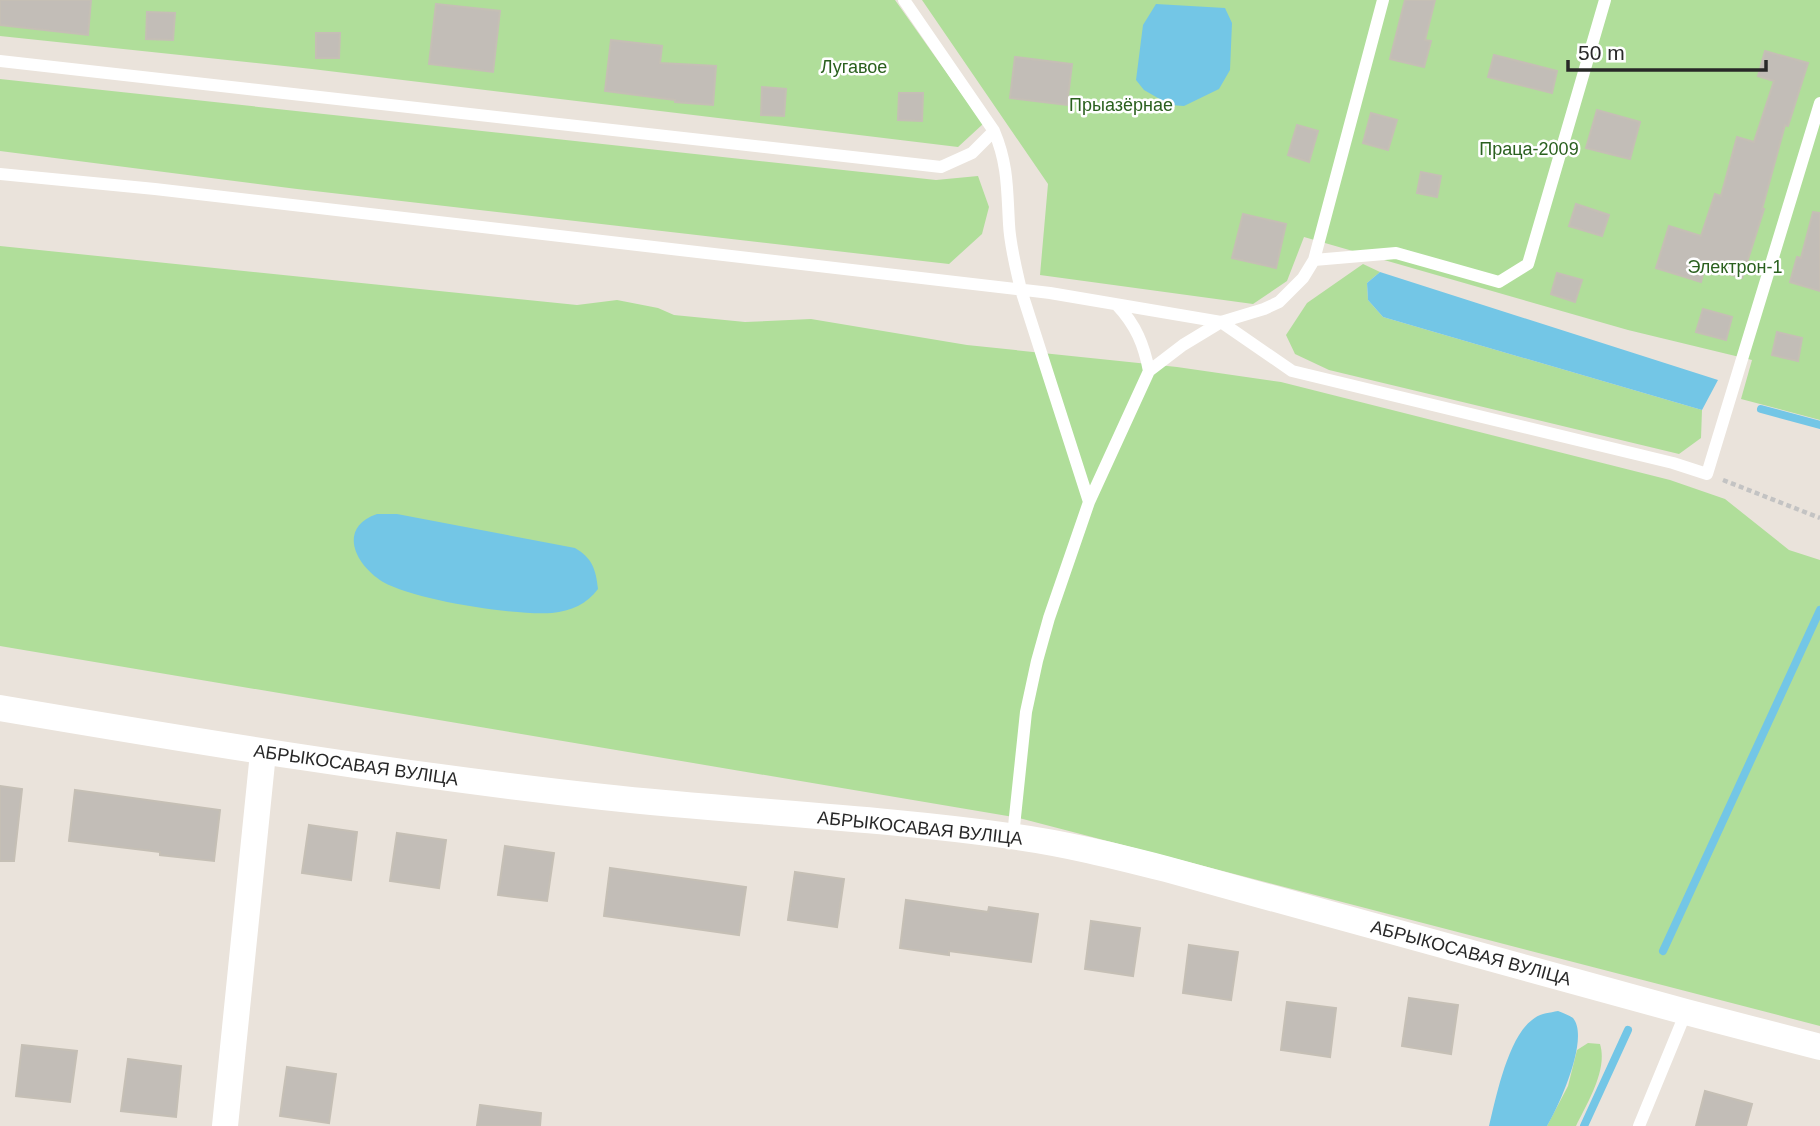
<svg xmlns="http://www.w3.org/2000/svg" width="1820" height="1126" viewBox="0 0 1820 1126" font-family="Helvetica,sans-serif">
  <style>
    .green { fill: #b0de9a }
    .water { fill: #73c6e6 }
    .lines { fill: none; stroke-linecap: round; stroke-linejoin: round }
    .stream { stroke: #73c6e6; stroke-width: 8 }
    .building { fill: #c2bdb7; stroke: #c5bfb5; stroke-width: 2 }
    .path { stroke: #c3c3c3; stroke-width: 4.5; stroke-dasharray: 5 3.5; stroke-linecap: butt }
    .lane { stroke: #fff; stroke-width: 12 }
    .street { stroke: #fff; stroke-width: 26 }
    .labels { text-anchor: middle; stroke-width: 5; stroke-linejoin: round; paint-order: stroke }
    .park-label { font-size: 18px; fill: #2a601e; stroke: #fff }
    .street-label { font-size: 18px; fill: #282828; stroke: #fff }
  </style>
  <rect width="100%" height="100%" fill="#eae3db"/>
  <!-- green -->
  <path class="green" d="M 0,0 L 895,0 L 983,124 L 958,147 L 312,69 L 0,36 Z
    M 922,0 L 1820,0 L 1820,420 L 1741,399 L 1752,360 L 1628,330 L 1304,237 L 1287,281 L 1253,304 L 1040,275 L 1048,184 Z
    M 0,79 L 936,180 L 978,176 L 989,207 L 982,234 L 949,264 L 297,189 L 0,151 Z
    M 0,246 L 577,305 L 617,300 L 658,308 L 674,315 L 745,322 L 811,319 L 967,345 L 1177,367 L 1281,382 L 1670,480 L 1725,499 L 1789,550 L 1820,560 L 1820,1026 L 1019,818 L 0,646 Z
    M 1363,264 L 1380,272 L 1367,283 L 1368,300 L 1383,317 L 1702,410 L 1701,438 L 1679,454 L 1329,370 L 1295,354 L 1286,335 L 1307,303 Z
    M 1588,1043 L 1600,1044 C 1608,1070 1587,1103 1576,1126 L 1547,1126 L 1568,1086 L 1577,1050 Z"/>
  <!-- water -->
  <path class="water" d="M 1156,4 L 1225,8 L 1232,23 L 1230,70 L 1219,89 L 1184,106 L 1170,105 L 1144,90 L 1136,80 L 1143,25 Z
    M 1380,272 L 1718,380 L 1702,410 L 1383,317 L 1368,300 L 1367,283 Z
    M 377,514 L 397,514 L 575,548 C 592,558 596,569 598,589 C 587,604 571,611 552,613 C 515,616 415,600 383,582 C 355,565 337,528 377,514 Z
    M 1558,1011 C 1563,1013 1569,1015 1573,1018 C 1590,1038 1559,1106 1547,1126 L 1489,1126 C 1496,1097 1508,1038 1532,1020 C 1540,1013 1549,1013 1558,1011 Z"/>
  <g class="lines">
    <!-- stream -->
    <path class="stream" d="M 1761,409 L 1820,425
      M 1663,951 L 1820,610
      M 1584,1126 L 1628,1030"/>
  </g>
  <!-- building -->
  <path class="building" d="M 0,0 L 91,0 L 88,35 L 0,25 Z
    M 1405,0 L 1435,0 L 1425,40 L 1431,41 L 1424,67 L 1390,59 Z
    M 436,4 L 500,11 L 493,72 L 429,64 Z
    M 147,12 L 175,13 L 173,40 L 146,39 Z
    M 316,33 L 340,33 L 339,58 L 316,58 Z
    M 611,40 L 662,46 L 660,63 L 716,66 L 713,105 L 675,102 L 675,100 L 605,91 Z
    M 1765,51 L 1808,63 L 1788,126 L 1785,125 L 1762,209 L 1764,209 L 1742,278 L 1705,267 L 1701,282 L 1656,268 L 1669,226 L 1701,236 L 1715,194 L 1721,196 L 1737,137 L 1754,142 L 1774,81 L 1758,76 Z
    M 1494,55 L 1557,71 L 1552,93 L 1488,77 Z
    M 1015,57 L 1072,64 L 1067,105 L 1010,98 Z
    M 762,87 L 786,89 L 784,116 L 761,115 Z
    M 899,93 L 923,93 L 922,121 L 898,120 Z
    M 1597,110 L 1640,122 L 1630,159 L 1586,148 Z
    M 1371,113 L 1397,120 L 1388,150 L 1363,143 Z
    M 1297,125 L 1318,131 L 1309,162 L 1288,155 Z
    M 1421,172 L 1441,176 L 1437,197 L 1417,193 Z
    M 1576,204 L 1609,215 L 1602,236 L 1569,226 Z
    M 1813,212 L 1820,213 L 1820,291 L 1790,282 L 1797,257 L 1801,258 Z
    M 1243,214 L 1286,224 L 1276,268 L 1232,258 Z
    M 1557,273 L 1582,280 L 1575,302 L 1551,294 Z
    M 1703,309 L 1732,317 L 1726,340 L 1696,332 Z
    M 1777,332 L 1802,338 L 1798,361 L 1772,355 Z
    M 0,786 L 22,789 L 14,861 L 0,861 Z
    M 75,790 L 220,810 L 214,861 L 160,855 L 160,852 L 69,841 Z
    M 309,825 L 357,832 L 351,880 L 302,873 Z
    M 397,833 L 446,840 L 439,888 L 390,881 Z
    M 505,846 L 554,853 L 547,901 L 498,895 Z
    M 610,868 L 746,887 L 739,935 L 604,916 Z
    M 795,872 L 844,879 L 837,927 L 788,920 Z
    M 906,900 L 988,912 L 989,907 L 1038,914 L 1031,962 L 949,951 L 949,955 L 900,948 Z
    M 1091,921 L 1140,928 L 1133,976 L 1085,969 Z
    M 1189,945 L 1238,952 L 1231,1000 L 1183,993 Z
    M 1409,998 L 1458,1005 L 1451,1054 L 1402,1046 Z
    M 1287,1002 L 1336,1008 L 1330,1057 L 1281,1050 Z
    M 22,1045 L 77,1051 L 70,1102 L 16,1096 Z
    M 128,1059 L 181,1066 L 176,1117 L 121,1111 Z
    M 287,1067 L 336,1074 L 329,1123 L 280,1116 Z
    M 1705,1091 L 1752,1104 L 1746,1126 L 1696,1126 Z
    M 480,1105 L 541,1113 L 540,1126 L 477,1126 Z"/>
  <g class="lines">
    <!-- path -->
    <path class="path" d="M 1723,480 L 1820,518"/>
    <!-- lane -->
    <path class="lane" d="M 904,0 L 994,131 C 1008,164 1007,189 1009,224 C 1010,246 1016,268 1021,290 L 1089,502 L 1049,618 L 1037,661 L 1026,712 L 1013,836
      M 0,61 L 941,167 L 972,153 L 994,131
      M 0,174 L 155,189 L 1050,293 L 1221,322 L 1264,309 L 1279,302 L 1303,278 L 1314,260 L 1383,0
      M 1314,260 L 1396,253 L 1499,282 L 1528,264 L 1605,0
      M 1117,305 C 1136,325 1144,345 1149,371
      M 1089,502 L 1149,371 L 1183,345 L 1221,322 L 1292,371 L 1673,463 L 1707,474 L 1820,103
      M 1639,1126 L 1686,1012"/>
    <!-- street -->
    <path class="street" d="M 0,708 C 200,742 401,775 603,797 C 739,812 875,817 1010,836 C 1063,843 1115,856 1166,869 L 1686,1012 L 1820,1047
      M 225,1126 L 263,753"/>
  </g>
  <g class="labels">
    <!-- park labels -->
    <g class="park-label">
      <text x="854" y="73">Лугавое</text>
      <text x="1121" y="111">Прыазёрнае</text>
      <text x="1529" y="155">Праца-2009</text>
      <text x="1735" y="273">Электрон-1</text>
    </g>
    <!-- street labels -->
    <g class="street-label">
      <text transform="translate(356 765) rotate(8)" y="6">АБРЫКОСАВАЯ ВУЛІЦА</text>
      <text transform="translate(920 828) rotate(6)" y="6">АБРЫКОСАВАЯ ВУЛІЦА</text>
      <text transform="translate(1471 953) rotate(15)" y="6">АБРЫКОСАВАЯ ВУЛІЦА</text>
    </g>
  </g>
  <!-- scale -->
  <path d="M1568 60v10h198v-10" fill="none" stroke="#282828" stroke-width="3.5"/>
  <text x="1578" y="60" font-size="21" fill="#282828" stroke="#ffffff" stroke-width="5" paint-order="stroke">50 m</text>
</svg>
